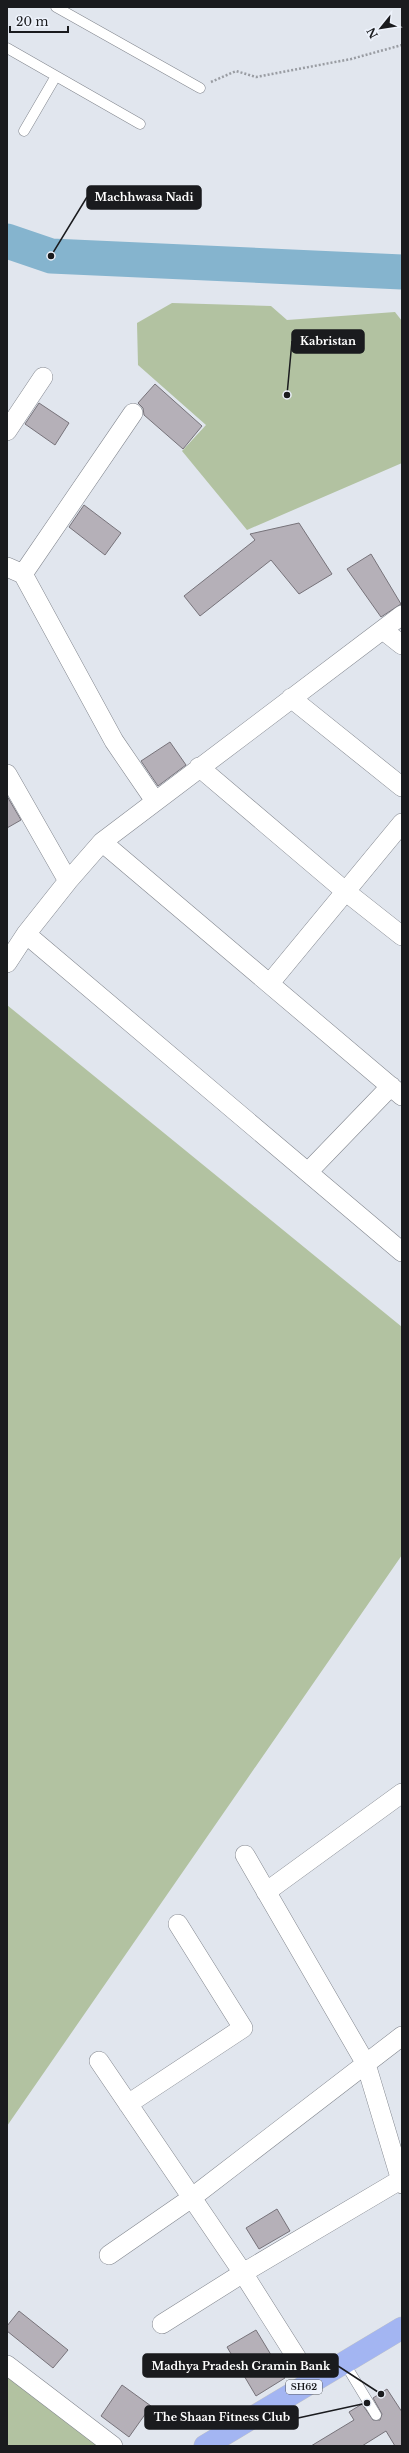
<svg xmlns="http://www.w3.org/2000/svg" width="409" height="2453" viewBox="0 0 409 2453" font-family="'Libre Baskerville',serif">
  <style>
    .green { fill: #b2c2a1 }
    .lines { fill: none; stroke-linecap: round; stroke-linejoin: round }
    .river { stroke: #85b4ce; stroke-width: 35 }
    .building { fill: #b5b0b8; stroke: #77737a }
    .service-casing { stroke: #82868e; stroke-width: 11 }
    .minor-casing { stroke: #82868e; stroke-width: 20 }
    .primary-casing { stroke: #c3c4c4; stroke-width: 23 }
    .path { stroke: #999ca2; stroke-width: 2.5; stroke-dasharray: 2 2; stroke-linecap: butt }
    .service { stroke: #fff; stroke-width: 10 }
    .minor { stroke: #fff; stroke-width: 19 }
    .primary { stroke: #a3b5f2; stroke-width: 22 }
    .labels { text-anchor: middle; stroke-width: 3; stroke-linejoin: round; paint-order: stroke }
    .shield { fill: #eef3fc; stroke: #5a5c61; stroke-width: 1 }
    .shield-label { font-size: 9px; font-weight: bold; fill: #1a1b1e }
    .leader { fill: none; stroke: #1a1b1e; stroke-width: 1.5 }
    .callout-dot { fill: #1a1b1e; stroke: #eef3fc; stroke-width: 1.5 }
    .callout { fill: #1a1b1e; stroke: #1a1b1e; stroke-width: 1.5 }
    .callout-label { font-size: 11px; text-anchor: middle; font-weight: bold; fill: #fff }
  </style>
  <rect width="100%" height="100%" fill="#e1e6ee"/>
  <!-- green -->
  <path class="green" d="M 172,303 L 271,306 L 287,320 L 395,312 L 402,321 L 402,463 L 247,530 L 182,451 L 206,425 L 138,365 L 137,323 Z
    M 7,1005 L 402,1327 L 402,1555 L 7,2126 Z
    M 7,2369 L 105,2446 L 7,2446 Z"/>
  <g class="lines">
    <!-- river -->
    <path class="river" d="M 7,241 L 51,256 L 402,272"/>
  </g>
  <!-- building -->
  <path class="building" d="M 155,384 L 202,426 L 183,449 L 144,415 L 143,408 L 138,403 Z
    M 39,403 L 69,423 L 55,445 L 25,424 Z
    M 84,505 L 121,533 L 105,555 L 69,527 Z
    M 299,523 L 332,574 L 299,594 L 271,560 L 200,616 L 184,596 L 255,540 L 250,534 Z
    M 371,554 L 401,604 L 381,617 L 347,569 Z
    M 170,742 L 186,765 L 158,786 L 141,761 Z
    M 7,796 L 21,820 L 7,828 Z
    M 277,2209 L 290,2231 L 259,2249 L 246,2228 Z
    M 19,2311 L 68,2350 L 53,2368 L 7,2331 L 7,2326 Z
    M 256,2330 L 285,2378 L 256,2396 L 227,2347 Z
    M 122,2385 L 151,2406 L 129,2437 L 101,2416 Z
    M 387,2389 L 402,2412 L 402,2446 L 395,2446 L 386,2431 L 362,2446 L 311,2446 L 354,2420 L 349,2412 L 362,2404 L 373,2420 L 380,2420 L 382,2414 L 373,2398 Z"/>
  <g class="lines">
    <!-- service casing -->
    <g class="service-casing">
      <path id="service" d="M 56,7 L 200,88
        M 7,48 L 140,124
        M 24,131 L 56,76
        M 350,2372 L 376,2415"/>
    </g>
    <!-- minor casing -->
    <g class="minor-casing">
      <path id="minor" d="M 7,431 L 43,377
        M 7,567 L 23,574 L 114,741 L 155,801
        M 23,574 L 133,413
        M 383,630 L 402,645
        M 291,698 L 402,787
        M 199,767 L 345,891 L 402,936
        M 7,774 L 68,881
        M 102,842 L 402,1096
        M 26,934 L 402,1252
        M 7,963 L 26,934 L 68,881 L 102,842 L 402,615
        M 270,983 L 402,823
        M 309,1171 L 391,1086
        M 245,1855 L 366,2064 L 402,2184
        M 266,1892 L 402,1793
        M 99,2061 L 243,2273 L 312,2382
        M 128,2104 L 243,2028 L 178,1924
        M 109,2255 L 190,2199 L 402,2036
        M 162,2324 L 243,2273 L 400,2180
        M 7,2365 L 113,2446"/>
    </g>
    <!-- primary casing -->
    <g class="primary-casing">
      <path id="primary" d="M 205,2446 L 402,2328"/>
    </g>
    <!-- path -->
    <path class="path" d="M 211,82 L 236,71 L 256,77 L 351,59 L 402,45"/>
    <!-- service -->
    <use href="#service" class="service"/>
    <!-- minor -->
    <use href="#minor" class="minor"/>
    <!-- primary -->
    <use href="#primary" class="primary"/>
  </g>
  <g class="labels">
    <!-- shield labels -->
    <rect class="shield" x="286" y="2380" width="36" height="14" rx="3"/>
    <g class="shield-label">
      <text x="304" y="2390">SH62</text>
    </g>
  </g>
  <!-- callouts -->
  <path class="leader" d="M51 256L87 197M287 395L292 341M381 2394L338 2366M367 2403L298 2418"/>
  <g class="callout-dot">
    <circle cx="51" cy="256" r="4"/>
    <circle cx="287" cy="395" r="4"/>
    <circle cx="381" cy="2394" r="4"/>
    <circle cx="367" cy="2403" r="4"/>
  </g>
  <g class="callout">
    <rect x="87" y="186" width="114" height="23" rx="4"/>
    <rect x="292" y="330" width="72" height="23" rx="4"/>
    <rect x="143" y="2354" width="195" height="23" rx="4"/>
    <rect x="145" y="2406" width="153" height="23" rx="4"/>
  </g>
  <g class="callout-label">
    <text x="144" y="201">Machhwasa Nadi</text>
    <text x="328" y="345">Kabristan</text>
    <text x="241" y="2370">Madhya Pradesh Gramin Bank</text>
    <text x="222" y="2421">The Shaan Fitness Club</text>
  </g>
  <!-- border -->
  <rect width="409" height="2453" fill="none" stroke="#1a1b1e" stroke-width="16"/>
  <!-- north arrow -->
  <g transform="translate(381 28) rotate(240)" stroke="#eef3fc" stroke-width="3" paint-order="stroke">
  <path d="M0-3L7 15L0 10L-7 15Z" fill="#1a1b1e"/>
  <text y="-6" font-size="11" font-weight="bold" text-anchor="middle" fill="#1a1b1e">N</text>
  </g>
  <!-- scale -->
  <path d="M10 26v6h58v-6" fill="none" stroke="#1a1b1e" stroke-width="2"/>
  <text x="16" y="26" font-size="12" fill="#1a1b1e" stroke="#eef3fc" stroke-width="3" paint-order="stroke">20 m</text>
</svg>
